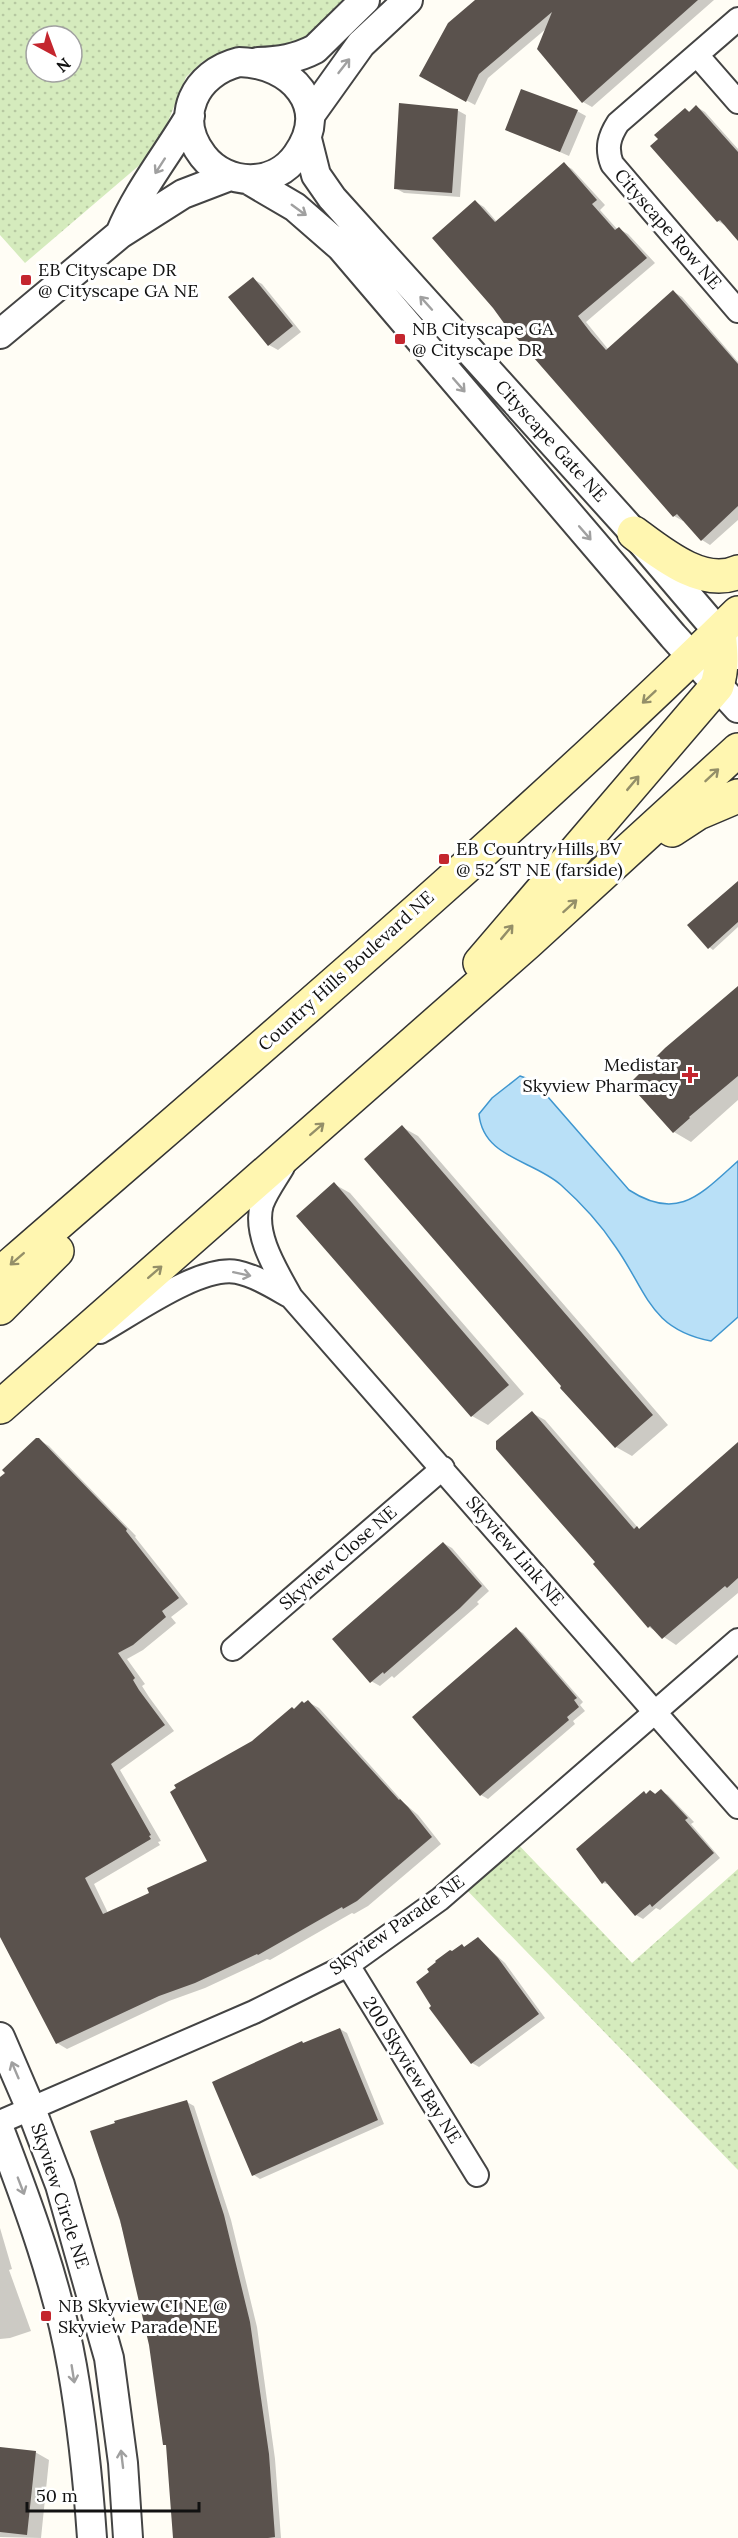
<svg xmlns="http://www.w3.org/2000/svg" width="738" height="2538" viewBox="0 0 738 2538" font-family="Lora,serif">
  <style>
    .park { fill: url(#park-dots); fill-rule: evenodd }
    .water { fill: #b9e0f7; stroke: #3f96cf; stroke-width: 1.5 }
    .shadow { fill: #0003 }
    .building { fill: #5a524d }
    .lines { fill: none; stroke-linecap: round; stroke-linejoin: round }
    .minor-casing { stroke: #444; stroke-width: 26 }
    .tertiary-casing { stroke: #444; stroke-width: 32 }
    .secondary-casing { stroke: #333; stroke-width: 36 }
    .minor { stroke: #fff; stroke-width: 22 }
    .tertiary { stroke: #fff; stroke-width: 28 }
    .secondary { stroke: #fff6b0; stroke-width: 33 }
    .oneway { stroke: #a0a0a0 }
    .oneway2 { stroke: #948f68 }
    .poi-dot { fill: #c4262e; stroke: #fff; stroke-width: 2 }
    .labels { text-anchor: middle; stroke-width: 6; stroke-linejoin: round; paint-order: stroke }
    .street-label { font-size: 18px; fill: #111; stroke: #fff }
    .poi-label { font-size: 18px; fill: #111; stroke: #fff; text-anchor: start }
  </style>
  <defs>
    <pattern id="park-dots" width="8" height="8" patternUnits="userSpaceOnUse" patternTransform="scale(1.5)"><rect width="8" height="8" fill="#d5ebbd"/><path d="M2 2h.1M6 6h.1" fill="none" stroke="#b6c8a1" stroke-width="1.8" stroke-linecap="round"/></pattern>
  </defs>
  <rect width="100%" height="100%" fill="#fffdf5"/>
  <!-- park -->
  <path class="park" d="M 0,0 L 349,0 L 313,34 L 296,44 L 268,48 L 223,51 L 202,62 L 186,77 L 156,151 L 25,263 L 0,235 ZM 36,36 L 72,36 L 72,72 L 36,72 Z
    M 511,1837 L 632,1963 L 738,1869 L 738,2170 L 459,1882 Z"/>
  <!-- water -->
  <path class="water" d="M 520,1076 L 534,1081 L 629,1190 C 678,1222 701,1194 738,1161 L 738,1317 L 711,1341 C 649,1329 647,1291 615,1246 C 601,1225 580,1202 561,1185 C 533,1160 483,1158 479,1114 L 492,1098 Z"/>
  <!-- shadow -->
  <path class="shadow" d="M 477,0 L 714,0 L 592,107 L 583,102 L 547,28 L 488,78 L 475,105 L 429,80 Z
    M 697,107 L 705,112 L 738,149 L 738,239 L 726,226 L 718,221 L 685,109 L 690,112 Z
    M 457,110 L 466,115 L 460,197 L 404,193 L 395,188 Z
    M 577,111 L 586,116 L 569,156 L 507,129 Z
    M 564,164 L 572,169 L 605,205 L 600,210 L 618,230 L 619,229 L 628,234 L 655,263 L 586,322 L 608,349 L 674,292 L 682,297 L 738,362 L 738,520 L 710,545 L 702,540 L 684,520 L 683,521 L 674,516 L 476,202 L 484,207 L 497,222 Z
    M 253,279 L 262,284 L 301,332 L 278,350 L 269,345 Z
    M 738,882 L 738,927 L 713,950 L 709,947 Z
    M 738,988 L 738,1100 L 691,1142 L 674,1132 Z
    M 402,1127 L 418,1136 L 668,1425 L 632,1456 L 616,1447 L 563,1387 Z
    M 334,1184 L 350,1193 L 524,1394 L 488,1425 L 472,1416 L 298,1216 Z
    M 532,1413 L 545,1420 L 640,1530 L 738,1444 L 738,1593 L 676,1645 L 649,1627 L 595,1565 L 598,1562 Z
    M 39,1440 L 49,1446 L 136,1536 L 135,1537 L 188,1604 L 171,1617 L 176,1623 L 143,1650 L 127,1659 L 145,1684 L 142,1686 L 149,1697 L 174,1731 L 120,1770 L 161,1841 L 158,1842 L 160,1845 L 94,1884 L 108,1913 L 151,1894 L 209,1862 L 253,1743 L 308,1702 L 319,1708 L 404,1803 L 418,1815 L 441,1844 L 368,1906 L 354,1914 L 352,1913 L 270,1960 L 267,1959 L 205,1988 L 169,2001 L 67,2049 L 57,2043 L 0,1936 L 0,1480 Z
    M 443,1543 L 452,1548 L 489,1591 L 477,1602 L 479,1604 L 394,1678 L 392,1676 L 380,1686 L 371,1681 Z
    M 516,1629 L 523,1633 L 583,1702 L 580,1705 L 585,1711 L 573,1721 L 575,1724 L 488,1799 L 481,1795 Z
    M 651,1791 L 657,1795 L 661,1791 L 668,1795 L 694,1822 L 691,1824 L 720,1858 L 660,1910 L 656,1908 L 643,1919 L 636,1915 L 611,1885 L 603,1883 Z
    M 478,1939 L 505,1963 L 545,2018 L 479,2067 L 472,2063 L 452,1952 L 462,1945 L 466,1948 Z
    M 340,2029 L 347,2033 L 384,2124 L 260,2179 L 254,2175 L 305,2044 Z
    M 187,2102 L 194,2106 L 231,2220 L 257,2327 L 275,2459 L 281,2538 L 175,2538 L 167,2445 L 151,2345 L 124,2234 L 92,2132 Z
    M 0,2228 L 12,2269 L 9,2270 L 31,2331 L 10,2338 L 0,2339 Z
    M 0,2449 L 35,2452 L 49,2460 L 41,2538 L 0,2537 Z"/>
  <!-- building -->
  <path class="building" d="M 475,0 L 698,0 L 582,103 L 537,49 L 552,12 L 479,74 L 466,102 L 419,76 L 448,23 Z
    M 521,89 L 578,110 L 560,152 L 505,130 Z
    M 399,103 L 458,109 L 452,193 L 394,189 Z
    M 696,105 L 738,152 L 738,241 L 720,220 L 717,222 L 650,146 L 658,139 L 654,135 L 685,108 L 689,112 Z
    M 564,162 L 597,200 L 592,204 L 615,230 L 619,227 L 647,258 L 578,316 L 591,333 L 606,350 L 673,290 L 738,364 L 738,506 L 701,541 L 677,514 L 673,517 L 506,326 L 493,308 L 432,238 L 475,200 L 495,222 Z
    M 253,277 L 293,326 L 268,346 L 228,297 Z
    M 738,881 L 738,922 L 708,949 L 687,925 Z
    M 738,986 L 738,1076 L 689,1117 L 690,1118 L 673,1133 L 629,1084 L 665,1048 Z
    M 402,1125 L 653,1415 L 615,1448 L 560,1388 L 561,1386 L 364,1159 Z
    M 334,1182 L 509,1385 L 471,1417 L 296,1216 Z
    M 532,1411 L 634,1529 L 637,1526 L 639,1529 L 738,1442 L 738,1578 L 727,1588 L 725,1586 L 662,1639 L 650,1626 L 648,1628 L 593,1564 L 595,1562 L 496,1449 L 496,1441 Z
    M 36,1438 L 39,1438 L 127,1529 L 126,1531 L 179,1598 L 162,1611 L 166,1617 L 133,1645 L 118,1653 L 135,1678 L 133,1680 L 139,1690 L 165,1725 L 111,1764 L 151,1835 L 149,1836 L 151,1839 L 85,1878 L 103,1914 L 149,1893 L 147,1888 L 207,1861 L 170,1792 L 176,1788 L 174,1785 L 252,1741 L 292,1707 L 294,1709 L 302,1701 L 304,1703 L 308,1700 L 399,1800 L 400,1799 L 408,1807 L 432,1837 L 357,1901 L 343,1909 L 342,1907 L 258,1955 L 257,1954 L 195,1983 L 159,1996 L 56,2044 L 0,1937 L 0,1477 L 5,1473 L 2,1470 Z
    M 443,1542 L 482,1586 L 460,1608 L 384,1674 L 383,1672 L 370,1683 L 332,1639 Z
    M 516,1627 L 577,1698 L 574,1700 L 579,1707 L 567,1717 L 569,1720 L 480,1796 L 412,1717 Z
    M 661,1789 L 688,1818 L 685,1820 L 714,1853 L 652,1907 L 650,1904 L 635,1916 L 605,1881 L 602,1884 L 576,1849 L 644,1791 L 646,1794 L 650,1790 L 655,1794 Z
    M 478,1937 L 498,1958 L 539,2014 L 471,2064 L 429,2008 L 431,2006 L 416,1982 L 429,1972 L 427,1969 L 436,1962 L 435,1961 L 450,1950 L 452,1951 L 462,1944 L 464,1947 Z
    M 340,2028 L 378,2120 L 252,2176 L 212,2082 L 302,2041 L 303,2043 Z
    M 187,2100 L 224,2215 L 250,2322 L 269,2454 L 275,2537 L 268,2538 L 173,2538 L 166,2445 L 163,2445 L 149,2345 L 120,2220 L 90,2131 L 115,2123 L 114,2121 Z
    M 0,2447 L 36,2451 L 27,2535 L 0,2532 Z"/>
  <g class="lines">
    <!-- minor casing -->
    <g class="minor-casing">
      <path id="minor" d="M 738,19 L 618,123 C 609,137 606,148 612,164 L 738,311
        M 697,55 L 738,102
        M 283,1167 C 276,1179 267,1191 262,1204 C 253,1235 277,1271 291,1297 L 738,1807
        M 100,1332 C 133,1314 200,1265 237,1272 C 256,1276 273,1287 291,1297
        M 233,1649 L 443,1468
        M 348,1965 L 477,2175
        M 0,2122 L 254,2012 L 348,1965 L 440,1899 L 738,1640"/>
    </g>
    <!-- tertiary casing -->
    <g class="tertiary-casing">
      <path id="tertiary" d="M 239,62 C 291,63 332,106 297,155 C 275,187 227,187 203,156 C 173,117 195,73 239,62 Z
        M 258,62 C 279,61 296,59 315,49 L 365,0
        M 311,114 L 361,44 L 408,0
        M 307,139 L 316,175 L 332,198 L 634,533 L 738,655
        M 249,180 L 295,207 L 341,247 L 673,636 L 738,708
        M 120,234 C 137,192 167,155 190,116
        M 0,334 L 120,234 L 183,194 L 230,176
        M 0,2037 L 31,2109 L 60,2185 L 109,2358 L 123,2463 L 128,2538
        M 0,2131 C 29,2207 58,2286 72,2366 C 82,2423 88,2480 92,2538"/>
    </g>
    <!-- secondary casing -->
    <g class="secondary-casing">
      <path id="secondary" d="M 634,533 C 661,553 703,588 738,572
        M 672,830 L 698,813 L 738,796
        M 480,963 L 717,686 C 723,667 721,651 719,632
        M 0,1274 C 249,1057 502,844 738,613
        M 0,1308 L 57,1251
        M 0,1407 L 527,943 L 738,750"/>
    </g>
    <!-- minor -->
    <use href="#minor" class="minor"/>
    <!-- tertiary -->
    <use href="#tertiary" class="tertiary"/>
    <!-- secondary -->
    <use href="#secondary" class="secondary"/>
  </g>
  <!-- one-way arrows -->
  <defs><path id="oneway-shaft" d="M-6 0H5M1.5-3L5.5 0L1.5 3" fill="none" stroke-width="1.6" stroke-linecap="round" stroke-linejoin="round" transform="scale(1.5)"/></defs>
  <g class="oneway">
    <use href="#oneway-shaft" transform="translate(344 66) rotate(-52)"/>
    <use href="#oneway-shaft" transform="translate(160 166) rotate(123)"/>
    <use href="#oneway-shaft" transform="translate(299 210) rotate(36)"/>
    <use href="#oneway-shaft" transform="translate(426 303) rotate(-132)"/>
    <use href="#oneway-shaft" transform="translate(459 385) rotate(49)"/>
    <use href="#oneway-shaft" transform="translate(585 533) rotate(49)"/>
    <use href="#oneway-shaft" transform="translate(242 1274) rotate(12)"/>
    <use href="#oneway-shaft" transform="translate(15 2070) rotate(-113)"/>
    <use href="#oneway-shaft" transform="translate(21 2186) rotate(69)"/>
    <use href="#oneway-shaft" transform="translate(73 2374) rotate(81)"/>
    <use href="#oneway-shaft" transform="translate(122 2459) rotate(-97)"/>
  </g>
  <g class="oneway2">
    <use href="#oneway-shaft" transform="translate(649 697) rotate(137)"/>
    <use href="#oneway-shaft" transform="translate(712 775) rotate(-43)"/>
    <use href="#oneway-shaft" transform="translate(633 783) rotate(-50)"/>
    <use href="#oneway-shaft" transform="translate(570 906) rotate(-42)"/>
    <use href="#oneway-shaft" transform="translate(507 932) rotate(-50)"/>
    <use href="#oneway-shaft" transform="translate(317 1129) rotate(-41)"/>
    <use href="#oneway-shaft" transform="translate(17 1259) rotate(139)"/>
    <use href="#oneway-shaft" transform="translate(155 1272) rotate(-41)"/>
  </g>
  <!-- markers -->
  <g class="poi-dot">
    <rect x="20" y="274" width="12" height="12" rx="3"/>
    <rect x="394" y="333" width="12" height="12" rx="3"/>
    <rect x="438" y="853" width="12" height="12" rx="3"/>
    <path d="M687 1066h6v6h6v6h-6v6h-6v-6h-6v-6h6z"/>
    <rect x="40" y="2310" width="12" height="12" rx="3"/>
  </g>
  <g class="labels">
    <!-- street labels -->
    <g class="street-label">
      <text transform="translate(668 229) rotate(49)" y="6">Cityscape Row NE</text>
      <text transform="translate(551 441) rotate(48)" y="6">Cityscape Gate NE</text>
      <text transform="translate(346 971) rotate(-42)" y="6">Country Hills Boulevard NE</text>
      <text transform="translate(515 1551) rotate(49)" y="6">Skyview Link NE</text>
      <text transform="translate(338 1558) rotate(-41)" y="6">Skyview Close NE</text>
      <text transform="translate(397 1925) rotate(-35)" y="6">Skyview Parade NE</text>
      <text transform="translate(412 2070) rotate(58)" y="6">200 Skyview Bay NE</text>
      <text transform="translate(60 2196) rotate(72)" y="6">Skyview Circle NE</text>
    </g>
    <!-- poi labels -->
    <g class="poi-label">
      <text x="38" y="276">EB Cityscape DR<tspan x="38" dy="21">@ Cityscape GA NE</tspan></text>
      <text x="412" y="335">NB Cityscape GA<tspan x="412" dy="21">@ Cityscape DR</tspan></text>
      <text x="456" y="855">EB Country Hills BV<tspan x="456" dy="21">@ 52 ST NE (farside)</tspan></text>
      <text x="678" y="1071" text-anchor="end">Medistar<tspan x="678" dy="21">Skyview Pharmacy</tspan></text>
      <text x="58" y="2312">NB Skyview CI NE @<tspan x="58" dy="21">Skyview Parade NE</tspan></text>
    </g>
  </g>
  <!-- north arrow -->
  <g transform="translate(54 54) rotate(139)"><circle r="28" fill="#ffffff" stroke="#a0a0a0" stroke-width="1.5"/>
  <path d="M0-4.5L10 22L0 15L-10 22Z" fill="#c4262e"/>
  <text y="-9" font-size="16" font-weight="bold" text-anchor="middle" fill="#111111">N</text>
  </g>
  <!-- scale -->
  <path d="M27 2502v9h172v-9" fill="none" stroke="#111111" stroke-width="3"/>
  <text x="36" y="2502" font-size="18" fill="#111111" stroke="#ffffff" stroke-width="4.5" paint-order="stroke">50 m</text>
</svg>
